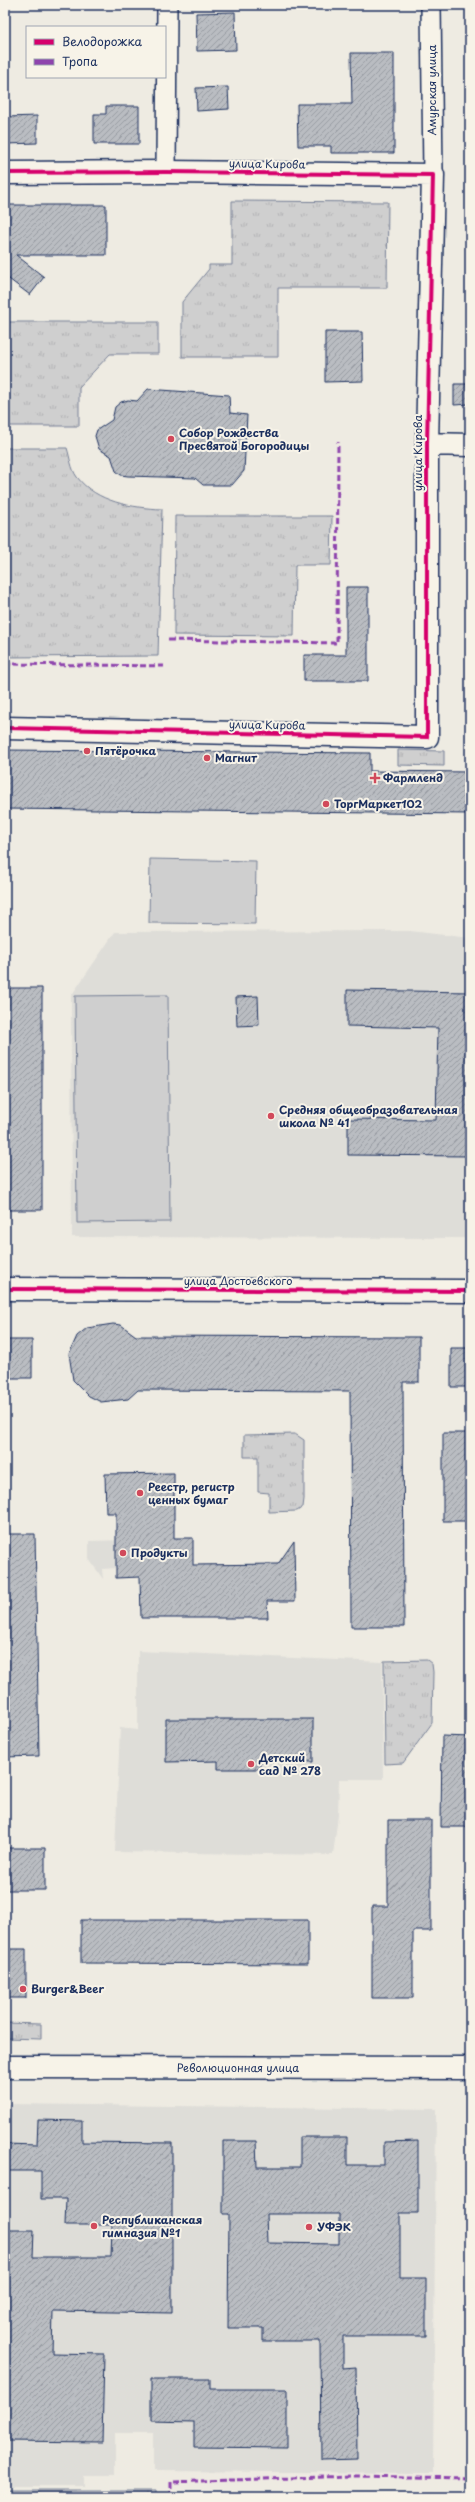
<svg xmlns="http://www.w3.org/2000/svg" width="475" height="2502" viewBox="0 0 475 2502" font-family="'Playpen Sans',sans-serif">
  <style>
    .built { fill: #deddd8 }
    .grass { fill: url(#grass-tufts); stroke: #757f96 }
    .forest { fill: url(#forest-firs); stroke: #757f96 }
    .pitch { fill: #cfcfcf; stroke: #757f96 }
    .building { fill: url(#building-hatch); stroke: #1b2f5e; fill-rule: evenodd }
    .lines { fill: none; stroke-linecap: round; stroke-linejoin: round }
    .minor-casing { stroke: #1b2f5e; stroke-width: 22 }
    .tertiary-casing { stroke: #1b2f5e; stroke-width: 25 }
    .secondary-casing { stroke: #1b2f5e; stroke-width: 25 }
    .minor { stroke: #f7f3e8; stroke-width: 19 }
    .tertiary { stroke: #f7f3e8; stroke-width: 22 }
    .secondary { stroke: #f7f3e8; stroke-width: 22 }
    .quiet { stroke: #8e44ad; stroke-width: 3; stroke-dasharray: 6 3; stroke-linecap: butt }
    .cycleway-casing { stroke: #f7f3e8; stroke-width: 6 }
    .cycleway { stroke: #d6006c; stroke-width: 4 }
    .poi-dot { fill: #d1495b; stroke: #f7f3e8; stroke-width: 1.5 }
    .labels { text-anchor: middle; stroke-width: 4; stroke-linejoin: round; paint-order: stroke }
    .street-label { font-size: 11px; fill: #1b2f5e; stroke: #f7f3e8 }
    .poi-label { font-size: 11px; font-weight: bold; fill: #1b2f5e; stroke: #f7f3e8; text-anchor: start }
  </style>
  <defs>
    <pattern id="grass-tufts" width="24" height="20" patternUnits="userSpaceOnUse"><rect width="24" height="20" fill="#cfcfcf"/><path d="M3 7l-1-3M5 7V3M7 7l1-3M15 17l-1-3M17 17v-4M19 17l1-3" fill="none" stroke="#b1b2b4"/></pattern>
    <pattern id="forest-firs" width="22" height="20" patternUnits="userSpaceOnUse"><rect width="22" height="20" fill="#cfcfcf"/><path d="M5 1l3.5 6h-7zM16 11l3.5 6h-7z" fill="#b1b2b4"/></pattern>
    <pattern id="building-hatch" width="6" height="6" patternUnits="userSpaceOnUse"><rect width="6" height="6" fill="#babdc2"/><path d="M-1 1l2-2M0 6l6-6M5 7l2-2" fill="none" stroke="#969aa1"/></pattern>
  </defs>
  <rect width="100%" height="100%" fill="#eeebe2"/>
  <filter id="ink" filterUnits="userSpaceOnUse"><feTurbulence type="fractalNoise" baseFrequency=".025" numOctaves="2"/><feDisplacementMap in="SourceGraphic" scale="8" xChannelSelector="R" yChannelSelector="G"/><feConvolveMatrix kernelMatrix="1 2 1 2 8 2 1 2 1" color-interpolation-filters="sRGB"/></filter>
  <g filter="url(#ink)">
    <!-- built -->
    <path class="built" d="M 410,931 L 470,938 L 470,1238 L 72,1237 L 71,996 L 115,932 Z
      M 131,1540 L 131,1567 L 102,1569 L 103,1579 L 89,1559 L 89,1541 Z
      M 138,1651 L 382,1662 L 383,1779 L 339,1779 L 338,1815 L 333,1855 L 115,1852 L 120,1728 L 138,1730 Z
      M 5,2104 L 436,2109 L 433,2473 L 153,2471 L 153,2433 L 115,2433 L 115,2475 L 84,2475 L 84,2486 L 5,2486 Z"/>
    <!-- grass -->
    <path class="grass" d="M 232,201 L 388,202 L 387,288 L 278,288 L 278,357 L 182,357 L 182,302 L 209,269 L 209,265 L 232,265 Z
      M 5,322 L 158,322 L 158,354 L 110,354 L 79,387 L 79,426 L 5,426 Z
      M 5,448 L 67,448 C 70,457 71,469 77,477 C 96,502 133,508 162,509 L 158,656 L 5,657 Z
      M 175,516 L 332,516 L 331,565 L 295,565 L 294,636 L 174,635 Z
      M 398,750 L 444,751 L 444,766 L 398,765 Z
      M 295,1434 L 304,1440 L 304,1499 L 303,1507 L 297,1511 L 269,1512 L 269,1493 L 258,1492 L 258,1457 L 244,1457 L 244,1435 Z
      M 427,1660 L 432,1664 L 433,1672 L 432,1723 L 403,1763 L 385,1764 L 384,1661 Z
      M 5,2023 L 41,2024 L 41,2039 L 5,2038 Z"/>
    <!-- forest -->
    <path class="forest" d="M 5,2490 L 157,2490 L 157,2497 L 5,2497 Z"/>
    <!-- pitch -->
    <path class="pitch" d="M 150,859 L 256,861 L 255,924 L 149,923 Z
      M 168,995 L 170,1222 L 77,1223 L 75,996 Z"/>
    <!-- building -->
    <path class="building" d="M 235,12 L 236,50 L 197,51 L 196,13 Z
      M 351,53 L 394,53 L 394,153 L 331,153 L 331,146 L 298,146 L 297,104 L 352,104 Z
      M 228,87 L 229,109 L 197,111 L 196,88 Z
      M 106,106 L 139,106 L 139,144 L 94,144 L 94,114 L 106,114 Z
      M 37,116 L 37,143 L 6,144 L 6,117 Z
      M 5,205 L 106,205 L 106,255 L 16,255 L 44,277 L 30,295 L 5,276 Z
      M 325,332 L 362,332 L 363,381 L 325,382 Z
      M 454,384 L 470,384 L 470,404 L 454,405 Z
      M 148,389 L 229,395 L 230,413 L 247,415 L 244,471 L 232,485 L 203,485 L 195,478 L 128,476 L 121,475 L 116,471 L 111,456 L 99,449 L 95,436 L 97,430 L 112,420 L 115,407 L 121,402 L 128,400 L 137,401 Z
      M 346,587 L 368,587 L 368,681 L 304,681 L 304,655 L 346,655 Z
      M 5,750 L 370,753 L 370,771 L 470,772 L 470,814 L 5,809 Z
      M 5,988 L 42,988 L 42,1210 L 5,1210 Z
      M 347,990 L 470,992 L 470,1156 L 348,1155 L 348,1119 L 436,1120 L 438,1028 L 347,1026 Z
      M 258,996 L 259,1025 L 237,1026 L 236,997 Z
      M 113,1324 L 121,1325 L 136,1336 L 419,1337 L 419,1382 L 403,1382 L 404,1627 L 351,1627 L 350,1391 L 138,1390 L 128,1399 L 101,1402 L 89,1396 L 73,1380 L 69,1354 L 77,1336 L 87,1328 Z
      M 5,1340 L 32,1340 L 32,1378 L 5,1378 Z
      M 451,1348 L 470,1348 L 470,1387 L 451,1387 Z
      M 443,1433 L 470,1433 L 470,1521 L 443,1521 Z
      M 174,1473 L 174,1538 L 193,1538 L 193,1565 L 278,1564 L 294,1541 L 295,1601 L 267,1601 L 268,1618 L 141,1618 L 140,1577 L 116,1578 L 116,1513 L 106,1513 L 105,1474 Z
      M 5,1534 L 35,1534 L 39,1756 L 5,1757 Z
      M 166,1719 L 313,1719 L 313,1762 L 260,1761 L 260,1769 L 218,1769 L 218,1761 L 166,1762 Z
      M 442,1736 L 470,1737 L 470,1827 L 441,1827 Z
      M 388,1820 L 431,1820 L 431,1931 L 413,1931 L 413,1998 L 372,1998 L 372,1906 L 388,1906 Z
      M 5,1848 L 45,1848 L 45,1890 L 5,1890 Z
      M 81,1920 L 308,1920 L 308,1964 L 81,1963 Z
      M 5,1949 L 26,1949 L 26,1998 L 5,1998 Z
      M 38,2120 L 82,2121 L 82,2142 L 172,2143 L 172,2313 L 53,2311 L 52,2353 L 104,2354 L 102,2442 L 5,2441 L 5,2230 L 34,2230 L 33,2257 L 111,2257 L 112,2225 L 65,2225 L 66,2199 L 41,2199 L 41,2171 L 5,2171 L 5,2144 L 37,2145 Z
      M 300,2137 L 347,2137 L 347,2165 L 384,2165 L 384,2142 L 418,2141 L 418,2213 L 400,2213 L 400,2278 L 426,2278 L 426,2336 L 343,2336 L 343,2368 L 356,2367 L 357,2459 L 321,2460 L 320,2341 L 263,2341 L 263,2328 L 228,2328 L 229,2214 L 223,2214 L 223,2141 L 256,2141 L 257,2167 L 300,2167 ZM 266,2214 L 339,2214 L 339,2244 L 267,2243 Z
      M 151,2379 L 210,2379 L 210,2389 L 287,2389 L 287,2448 L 194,2447 L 194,2422 L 151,2421 Z"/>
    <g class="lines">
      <!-- minor casing -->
      <g class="minor-casing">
        <path id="minor" d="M 431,5 L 433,175
          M 166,172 L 167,5"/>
      </g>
      <!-- tertiary casing -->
      <g class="tertiary-casing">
        <path id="tertiary" d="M 5,173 L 166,172 L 433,175 L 427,444 L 427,737 L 5,728
          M 427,444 L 470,445
          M 5,1289 L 470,1291"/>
      </g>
      <!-- secondary casing -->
      <g class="secondary-casing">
        <path id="secondary" d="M 5,2067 L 470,2068"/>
      </g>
      <!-- minor -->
      <use href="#minor" class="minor"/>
      <!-- tertiary -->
      <use href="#tertiary" class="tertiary"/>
      <!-- secondary -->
      <use href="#secondary" class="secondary"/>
      <!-- quiet -->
      <path class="quiet" d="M 168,640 L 337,643 L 338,442
        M 5,664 L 167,666
        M 171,2497 L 171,2482 L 353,2476 L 470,2478"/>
      <!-- cycleway casing -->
      <g class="cycleway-casing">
        <path id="cycleway" d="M 5,173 L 166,172 L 433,175 L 427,444 L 427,737 L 5,728
          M 5,1289 L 470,1291"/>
      </g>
      <!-- cycleway -->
      <use href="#cycleway" class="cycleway"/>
    </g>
  </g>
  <!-- markers -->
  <g class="poi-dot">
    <circle cx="171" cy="439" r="4"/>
    <circle cx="87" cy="751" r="4"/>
    <circle cx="207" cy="758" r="4"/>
    <path d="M373 772h4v4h4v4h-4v4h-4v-4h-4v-4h4z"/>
    <circle cx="326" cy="804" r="4"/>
    <circle cx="271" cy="1116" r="4"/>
    <circle cx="140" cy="1493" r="4"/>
    <circle cx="123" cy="1553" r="4"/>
    <circle cx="251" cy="1764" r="4"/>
    <circle cx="23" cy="1989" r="4"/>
    <circle cx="94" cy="2226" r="4"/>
    <circle cx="309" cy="2227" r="4"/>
  </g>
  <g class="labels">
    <!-- street labels -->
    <g class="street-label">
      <text transform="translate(432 90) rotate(-90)" y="4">Амурская улица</text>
      <text transform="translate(267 164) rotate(1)" y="4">улица Кирова</text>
      <text transform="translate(418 453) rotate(-90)" y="4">улица Кирова</text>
      <text transform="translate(267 725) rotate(1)" y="4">улица Кирова</text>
      <text x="238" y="1285">улица Достоевского</text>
      <text x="238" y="2072">Революционная улица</text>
    </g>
    <!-- poi labels -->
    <g class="poi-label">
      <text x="179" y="437">Собор Рождества<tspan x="179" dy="13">Пресвятой Богородицы</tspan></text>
      <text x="95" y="755">Пятёрочка</text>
      <text x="215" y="762">Магнит</text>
      <text x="383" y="782">Фармленд</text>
      <text x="334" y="808">ТоргМаркет102</text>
      <text x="279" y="1114">Средняя общеобразовательная<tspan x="279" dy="13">школа № 41</tspan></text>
      <text x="148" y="1491">Реестр, регистр<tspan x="148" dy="13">ценных бумаг</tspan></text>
      <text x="131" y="1557">Продукты</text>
      <text x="259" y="1762">Детский<tspan x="259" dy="13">сад № 278</tspan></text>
      <text x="31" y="1993">Burger&amp;Beer</text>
      <text x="102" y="2224">Республиканская<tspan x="102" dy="13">гимназия №1</tspan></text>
      <text x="317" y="2231">УФЭК</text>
    </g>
  </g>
  <!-- margin -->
  <rect width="475" height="2502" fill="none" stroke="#f7f3e8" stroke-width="20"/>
  <rect x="10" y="10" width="455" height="2482" fill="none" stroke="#1b2f5e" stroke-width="1.5" filter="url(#ink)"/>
  <!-- legend -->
  <rect x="26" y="26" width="140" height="52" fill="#f7f3e8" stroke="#9fa5b1"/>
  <rect x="34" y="39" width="20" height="6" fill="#d6006c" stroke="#9fa5b1"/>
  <text x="62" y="46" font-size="12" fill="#1b2f5e">Велодорожка</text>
  <rect x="34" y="59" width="20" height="6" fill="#8e44ad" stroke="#9fa5b1"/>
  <text x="62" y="66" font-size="12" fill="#1b2f5e">Тропа</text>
</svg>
